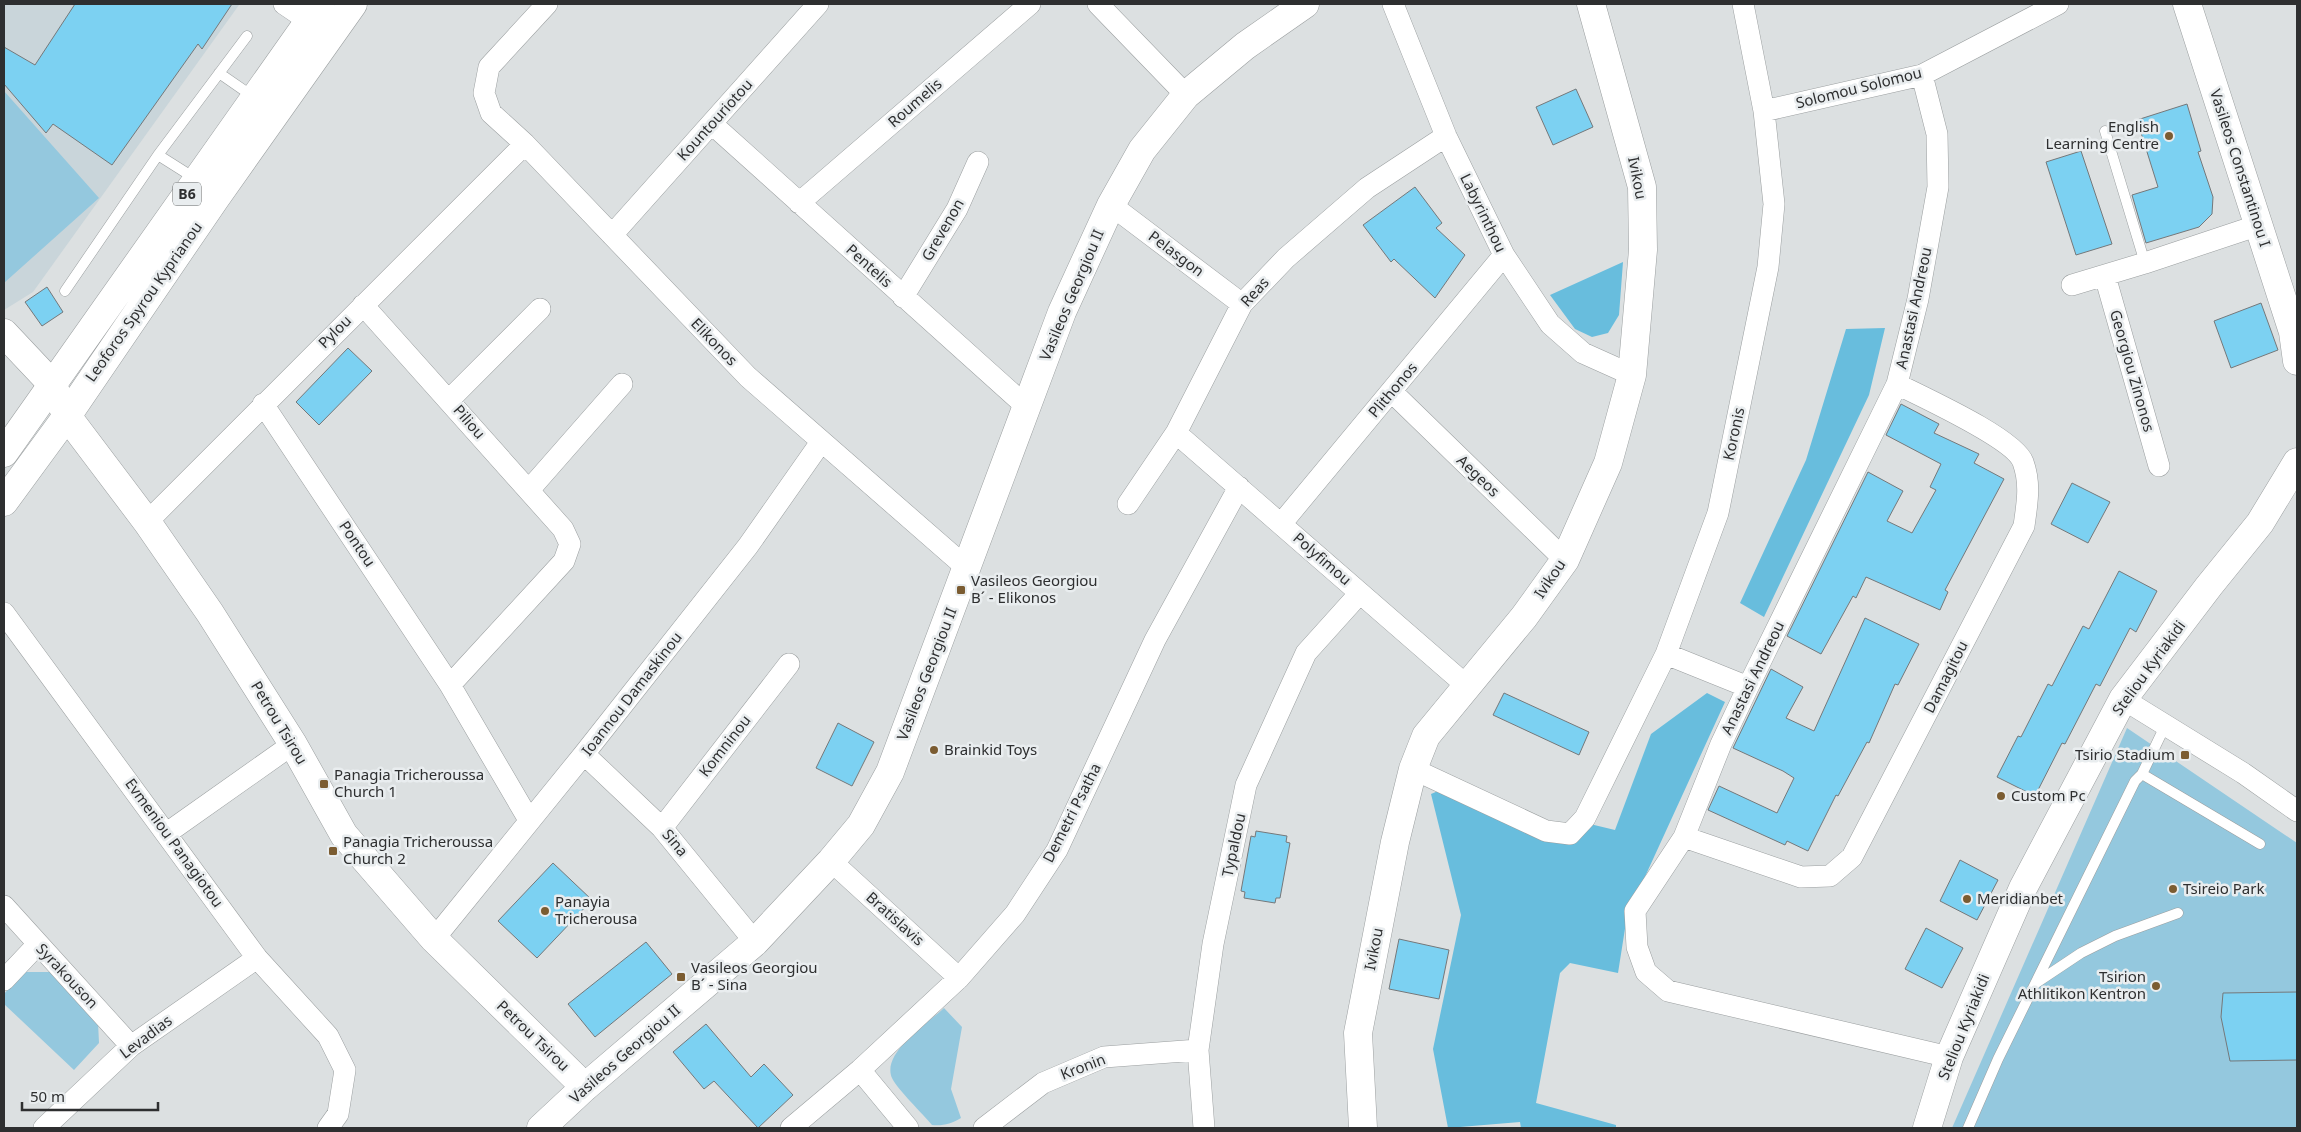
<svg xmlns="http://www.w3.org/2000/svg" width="2301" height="1132" viewBox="0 0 2301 1132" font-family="'Noto Sans',sans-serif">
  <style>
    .built { fill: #c9d5da }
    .green { fill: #94c8de }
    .forest { fill: #68bddd }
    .building { fill: #7cd1f2; stroke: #75787a }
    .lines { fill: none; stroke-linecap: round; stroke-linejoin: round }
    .lane-casing { stroke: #9b9fa0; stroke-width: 11 }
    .street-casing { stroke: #9b9fa0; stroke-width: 22 }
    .secondary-casing { stroke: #9b9fa0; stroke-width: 29 }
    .primary-casing { stroke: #9b9fa0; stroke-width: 29 }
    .lane { stroke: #fff; stroke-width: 10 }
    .street { stroke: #fff; stroke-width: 21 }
    .secondary { stroke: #fff; stroke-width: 28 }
    .primary { stroke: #fff; stroke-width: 28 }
    .poi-dot { fill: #7b5c31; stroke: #e9edef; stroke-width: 2 }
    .labels { text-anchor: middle; stroke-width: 5; stroke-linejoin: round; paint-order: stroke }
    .shield { fill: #e9edef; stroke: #666869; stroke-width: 1 }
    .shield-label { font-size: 14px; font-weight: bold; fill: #2e2f30 }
    .street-label { font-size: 15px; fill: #2e2f30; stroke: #e9edef }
    .poi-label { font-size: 15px; fill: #2e2f30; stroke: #e9edef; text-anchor: start }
  </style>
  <rect width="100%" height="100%" fill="#dce0e1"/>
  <!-- built -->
  <path class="built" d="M 4,4 L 239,5 L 33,292 L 4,310 Z"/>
  <!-- green -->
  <path class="green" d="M 4,91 L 99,198 L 4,283 Z
    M 2127,728 L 2297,843 L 2297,1128 L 1952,1128 Z
    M 23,972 L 52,972 L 98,1022 L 99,1043 L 74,1070 L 4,1004 L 4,994 Z
    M 944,1008 L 962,1027 L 951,1089 L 961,1118 C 951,1124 943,1126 932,1125 C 923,1114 897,1089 892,1078 C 881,1053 928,1023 944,1008 Z"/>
  <!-- forest -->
  <path class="forest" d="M 1623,262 L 1619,315 L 1608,333 L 1592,337 L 1575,329 L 1550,295 Z
    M 1885,328 L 1869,395 L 1764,617 L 1740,603 L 1806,460 L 1846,329 Z
    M 1707,693 L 1725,702 L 1627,916 L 1618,973 L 1570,963 L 1560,973 L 1536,1103 L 1616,1125 L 1616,1128 L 1521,1128 L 1520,1122 L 1448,1128 L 1433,1049 L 1461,915 L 1431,794 L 1443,789 L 1546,841 L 1590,824 L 1615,830 L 1651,734 Z"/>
  <!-- building -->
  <path class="building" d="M 75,4 L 232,4 L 202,49 L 198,44 L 112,165 L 53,124 L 46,133 L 4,84 L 4,47 L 35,65 Z
    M 1576,89 L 1593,127 L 1553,145 L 1536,107 Z
    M 2187,104 L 2201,151 L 2198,152 L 2213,197 L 2212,214 L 2199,227 L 2146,243 L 2132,195 L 2158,187 L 2137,120 Z
    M 2081,151 L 2112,244 L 2076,255 L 2046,162 Z
    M 1415,187 L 1442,223 L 1436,228 L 1465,255 L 1435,298 L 1394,259 L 1391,262 L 1363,225 Z
    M 47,287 L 63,312 L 42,326 L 25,302 Z
    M 2261,303 L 2278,350 L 2231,368 L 2214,321 Z
    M 348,348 L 372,371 L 319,425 L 296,402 Z
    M 1901,404 L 1939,424 L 1934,433 L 1979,454 L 1974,463 L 2004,479 L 1945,590 L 1948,592 L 1940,610 L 1866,577 L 1856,598 L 1853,596 L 1821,654 L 1787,636 L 1868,472 L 1903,491 L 1887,521 L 1912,533 L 1936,490 L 1930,487 L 1941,464 L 1886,435 Z
    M 2072,483 L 2110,502 L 2088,543 L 2051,524 Z
    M 2119,571 L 2157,591 L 2136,632 L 2130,628 L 2100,686 L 2096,684 L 2065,744 L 2062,743 L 2035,796 L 1997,777 L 2018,736 L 2021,737 L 2048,684 L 2052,686 L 2083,626 L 2089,629 Z
    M 1865,618 L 1919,644 L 1898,685 L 1895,684 L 1869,743 L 1867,742 L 1838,796 L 1836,795 L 1808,851 L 1787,841 L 1785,845 L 1708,810 L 1719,786 L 1777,813 L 1794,778 L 1783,771 L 1733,748 L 1771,669 L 1803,687 L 1786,718 L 1814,731 Z
    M 1504,693 L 1589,732 L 1579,755 L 1493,715 Z
    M 838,723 L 874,742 L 852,786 L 816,768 Z
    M 1256,831 L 1287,836 L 1286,842 L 1290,843 L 1280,898 L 1276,898 L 1275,903 L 1244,898 L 1245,892 L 1241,891 L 1251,836 L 1255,837 Z
    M 1960,860 L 1998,880 L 1977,920 L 1940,901 Z
    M 553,863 L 592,900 L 537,958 L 498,921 Z
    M 1926,928 L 1963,948 L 1942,988 L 1905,969 Z
    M 1399,939 L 1449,950 L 1439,999 L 1389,989 Z
    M 646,942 L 672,974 L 595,1037 L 568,1004 Z
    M 2297,992 L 2297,1060 L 2230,1061 L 2221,1017 L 2223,993 Z
    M 706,1024 L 751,1077 L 764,1064 L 793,1095 L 758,1128 L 714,1081 L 704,1089 L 673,1052 Z"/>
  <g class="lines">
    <!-- lane casing -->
    <g class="lane-casing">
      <path id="lane" d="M 219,73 L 255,98
        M 2105,131 L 2145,263
        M 158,155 L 196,179
        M 65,291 L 158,155 L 247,36
        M 2142,774 L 2165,726
        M 2036,983 L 2081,953 L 2115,936 L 2178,913
        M 1968,1128 L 1998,1059 L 2135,781 L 2142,774 L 2260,844"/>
    </g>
    <!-- street casing -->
    <g class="street-casing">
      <path id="street" d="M 284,4 L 309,21
        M 547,4 L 489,67 L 484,93 L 491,113 L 525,144 L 748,377 L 968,569
        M 1098,4 L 1186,95
        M 1393,4 L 1446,136 L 1504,255 L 1550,324 L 1583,353 L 1632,375
        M 1922,75 L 1937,134 L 1938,187 L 1918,299 L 1897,384 L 1748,687 L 1721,744 L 1684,837 L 1635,911 L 1637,947 L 1646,972 L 1668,991 L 1949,1057
        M 1764,111 L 1922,75 L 2058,4
        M 712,124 L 1027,407
        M 799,203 L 1030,4
        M 1111,205 L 1242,304
        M 612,235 L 818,4
        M 2105,276 L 2159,466
        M 2072,285 L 2145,263 L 2259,225
        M 903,297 L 957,209 L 978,162
        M 363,305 L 563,529 L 570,544 L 564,561 L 450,685
        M 1392,392 L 1565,560
        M 449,400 L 540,309
        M 263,404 L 450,685 L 529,820
        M 1176,433 L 1467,686
        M 529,490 L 622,384
        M 1128,504 L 1176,433 L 1242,304 L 1286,258 L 1367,188 L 1446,136
        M 147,522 L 525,144
        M 1281,524 L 1504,255
        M 4,613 L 257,958 L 328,1036 L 345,1070 L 338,1114 L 328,1128
        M 1666,654 L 1748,687
        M 2123,699 L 2243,773 L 2297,811
        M 584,754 L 662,828 L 755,942
        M 1413,769 L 1546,831 L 1570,834 L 1585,818 L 1666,654 L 1718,513 L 1768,267 L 1774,204 L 1764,111 L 1743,4
        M 662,828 L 789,664
        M 167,833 L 293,744
        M 1684,837 L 1801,877 L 1830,876 L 1852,857 L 2024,526 C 2027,504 2031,484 2023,462 C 2014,438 1922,397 1897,384
        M 831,861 L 959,978
        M 4,906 L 131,1046
        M 434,939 L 584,754 L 748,546 L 821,442
        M 4,980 L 38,944
        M 860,1070 L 908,1128
        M 44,1128 L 131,1046 L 257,958
        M 791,1128 L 860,1070 L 959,978 L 1015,914 L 1057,850 L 1155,640 L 1239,487
        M 984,1128 L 1043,1083 L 1104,1057 L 1198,1050
        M 1204,1128 L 1198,1050 L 1213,944 L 1246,785 L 1306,653 L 1360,593"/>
    </g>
    <!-- secondary casing -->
    <g class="secondary-casing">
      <path id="secondary" d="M 2187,4 L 2293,332 L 2297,361
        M 4,333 L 52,384 L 67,416 L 147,522 L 210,613 L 293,744 L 344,835 L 434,939 L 585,1087
        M 541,1128 L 585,1087 L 755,942 L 831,861 L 861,825 L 890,772 L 1062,312 L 1111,205 L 1142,150 L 1186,95 L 1245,46 L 1305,4
        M 1363,1128 L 1358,1033 L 1395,842 L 1413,769 L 1426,736 L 1524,617 L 1565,560 L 1608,463 L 1632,375 L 1643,250 L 1642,187 L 1591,4
        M 1927,1128 L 1949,1057 L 2023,888 L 2123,699 L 2209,586 L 2260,523 L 2297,462"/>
    </g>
    <!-- primary casing -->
    <g class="primary-casing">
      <path id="primary" d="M 4,453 L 321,4
        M 4,502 L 67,416 L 215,199 L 353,4"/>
    </g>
    <!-- lane -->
    <use href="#lane" class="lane"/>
    <!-- street -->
    <use href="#street" class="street"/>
    <!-- secondary -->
    <use href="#secondary" class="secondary"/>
    <!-- primary -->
    <use href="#primary" class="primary"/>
  </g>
  <!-- markers -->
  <g class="poi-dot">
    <circle cx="2169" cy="136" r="5"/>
    <rect x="956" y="585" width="10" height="10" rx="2.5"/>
    <circle cx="934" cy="750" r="5"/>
    <rect x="2180" y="750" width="10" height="10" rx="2.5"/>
    <rect x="319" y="779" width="10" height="10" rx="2.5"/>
    <circle cx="2001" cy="796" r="5"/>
    <rect x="328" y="846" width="10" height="10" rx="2.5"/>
    <circle cx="2173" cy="889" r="5"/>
    <circle cx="1967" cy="899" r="5"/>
    <circle cx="545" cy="911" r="5"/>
    <rect x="676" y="972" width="10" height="10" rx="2.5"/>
    <circle cx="2156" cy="986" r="5"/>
  </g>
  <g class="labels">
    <!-- shield labels -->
    <rect class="shield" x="173" y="182.5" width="28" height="23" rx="4"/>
    <g class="shield-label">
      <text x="187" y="199">B6</text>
    </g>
    <!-- street labels -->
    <g class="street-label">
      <text transform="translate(1859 88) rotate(-14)" y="5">Solomou Solomou</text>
      <text transform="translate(915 103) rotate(-41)" y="5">Roumelis</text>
      <text transform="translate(715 120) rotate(-48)" y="5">Kountouriotou</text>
      <text transform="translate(2240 168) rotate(72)" y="5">Vasileos Constantinou I</text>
      <text transform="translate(1637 178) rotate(79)" y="5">Ivikou</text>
      <text transform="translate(1483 213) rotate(64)" y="5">Labyrinthou</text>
      <text transform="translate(943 230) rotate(-60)" y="5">Grevenon</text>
      <text transform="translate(1176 254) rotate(37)" y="5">Pelasgon</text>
      <text transform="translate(869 266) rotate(42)" y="5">Pentelis</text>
      <text transform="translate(1255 292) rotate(-48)" y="5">Reas</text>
      <text transform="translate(1072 295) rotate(-67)" y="5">Vasileos Georgiou II</text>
      <text transform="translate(144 302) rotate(-55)" y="5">Leoforos Spyrou Kyprianou</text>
      <text transform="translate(1914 308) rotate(-78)" y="5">Anastasi Andreou</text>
      <text transform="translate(335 332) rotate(-45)" y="5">Pylou</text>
      <text transform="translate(714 342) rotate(46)" y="5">Elikonos</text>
      <text transform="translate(2132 371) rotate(74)" y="5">Georgiou Zinonos</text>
      <text transform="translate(1393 390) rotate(-50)" y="5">Plithonos</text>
      <text transform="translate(469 422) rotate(49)" y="5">Piliou</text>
      <text transform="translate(1734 434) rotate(-78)" y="5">Koronis</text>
      <text transform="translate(1478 476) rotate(44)" y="5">Aegeos</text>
      <text transform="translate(357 544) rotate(56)" y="5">Pontou</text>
      <text transform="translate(1322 559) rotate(41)" y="5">Polyfimou</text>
      <text transform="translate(1550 579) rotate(-56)" y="5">Ivikou</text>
      <text transform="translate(2149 668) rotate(-54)" y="5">Steliou Kyriakidi</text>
      <text transform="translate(927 674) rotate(-69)" y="5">Vasileos Georgiou II</text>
      <text transform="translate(1946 677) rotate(-63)" y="5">Damagitou</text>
      <text transform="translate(1753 678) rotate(-64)" y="5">Anastasi Andreou</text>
      <text transform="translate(632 694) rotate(-52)" y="5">Ioannou Damaskinou</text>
      <text transform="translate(279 723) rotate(59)" y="5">Petrou Tsirou</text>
      <text transform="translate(725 746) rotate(-52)" y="5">Komninou</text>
      <text transform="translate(1072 813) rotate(-63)" y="5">Demetri Psatha</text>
      <text transform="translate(174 843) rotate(54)" y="5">Evmeniou Panagiotou</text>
      <text transform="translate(675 843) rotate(50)" y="5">Sina</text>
      <text transform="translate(1234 845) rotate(-78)" y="5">Typaldou</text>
      <text transform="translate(895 919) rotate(42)" y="5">Bratislavis</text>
      <text transform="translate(1374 949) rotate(-79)" y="5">Ivikou</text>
      <text transform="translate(67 976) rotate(47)" y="5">Syrakouson</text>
      <text transform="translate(1964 1027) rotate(-68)" y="5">Steliou Kyriakidi</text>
      <text transform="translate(533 1036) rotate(44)" y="5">Petrou Tsirou</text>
      <text transform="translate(146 1037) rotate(-37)" y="5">Levadias</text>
      <text transform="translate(625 1054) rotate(-41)" y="5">Vasileos Georgiou II</text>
      <text transform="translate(1083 1067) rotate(-21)" y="5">Kronin</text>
    </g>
    <!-- poi labels -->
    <g class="poi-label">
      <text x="2159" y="132" text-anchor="end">English<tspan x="2159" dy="17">Learning Centre</tspan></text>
      <text x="971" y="586">Vasileos Georgiou<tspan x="971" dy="17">B´ - Elikonos</tspan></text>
      <text x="944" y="755">Brainkid Toys</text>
      <text x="2175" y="760" text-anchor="end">Tsirio Stadium</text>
      <text x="334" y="780">Panagia Tricheroussa<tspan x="334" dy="17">Church 1</tspan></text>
      <text x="2011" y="801">Custom Pc</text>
      <text x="343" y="847">Panagia Tricheroussa<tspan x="343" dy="17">Church 2</tspan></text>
      <text x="2183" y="894">Tsireio Park</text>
      <text x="1977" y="904">Meridianbet</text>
      <text x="555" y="907">Panayia<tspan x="555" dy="17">Tricherousa</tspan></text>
      <text x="691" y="973">Vasileos Georgiou<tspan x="691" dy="17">B´ - Sina</tspan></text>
      <text x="2146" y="982" text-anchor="end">Tsirion<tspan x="2146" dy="17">Athlitikon Kentron</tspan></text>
    </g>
  </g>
  <!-- border -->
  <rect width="2301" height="1132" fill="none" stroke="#2e2f30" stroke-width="10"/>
  <!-- scale -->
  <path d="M22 1102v8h136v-8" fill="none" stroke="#2e2f30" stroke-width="2.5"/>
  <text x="30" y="1102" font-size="15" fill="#2e2f30" stroke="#e9edef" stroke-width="4" paint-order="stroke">50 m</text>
</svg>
